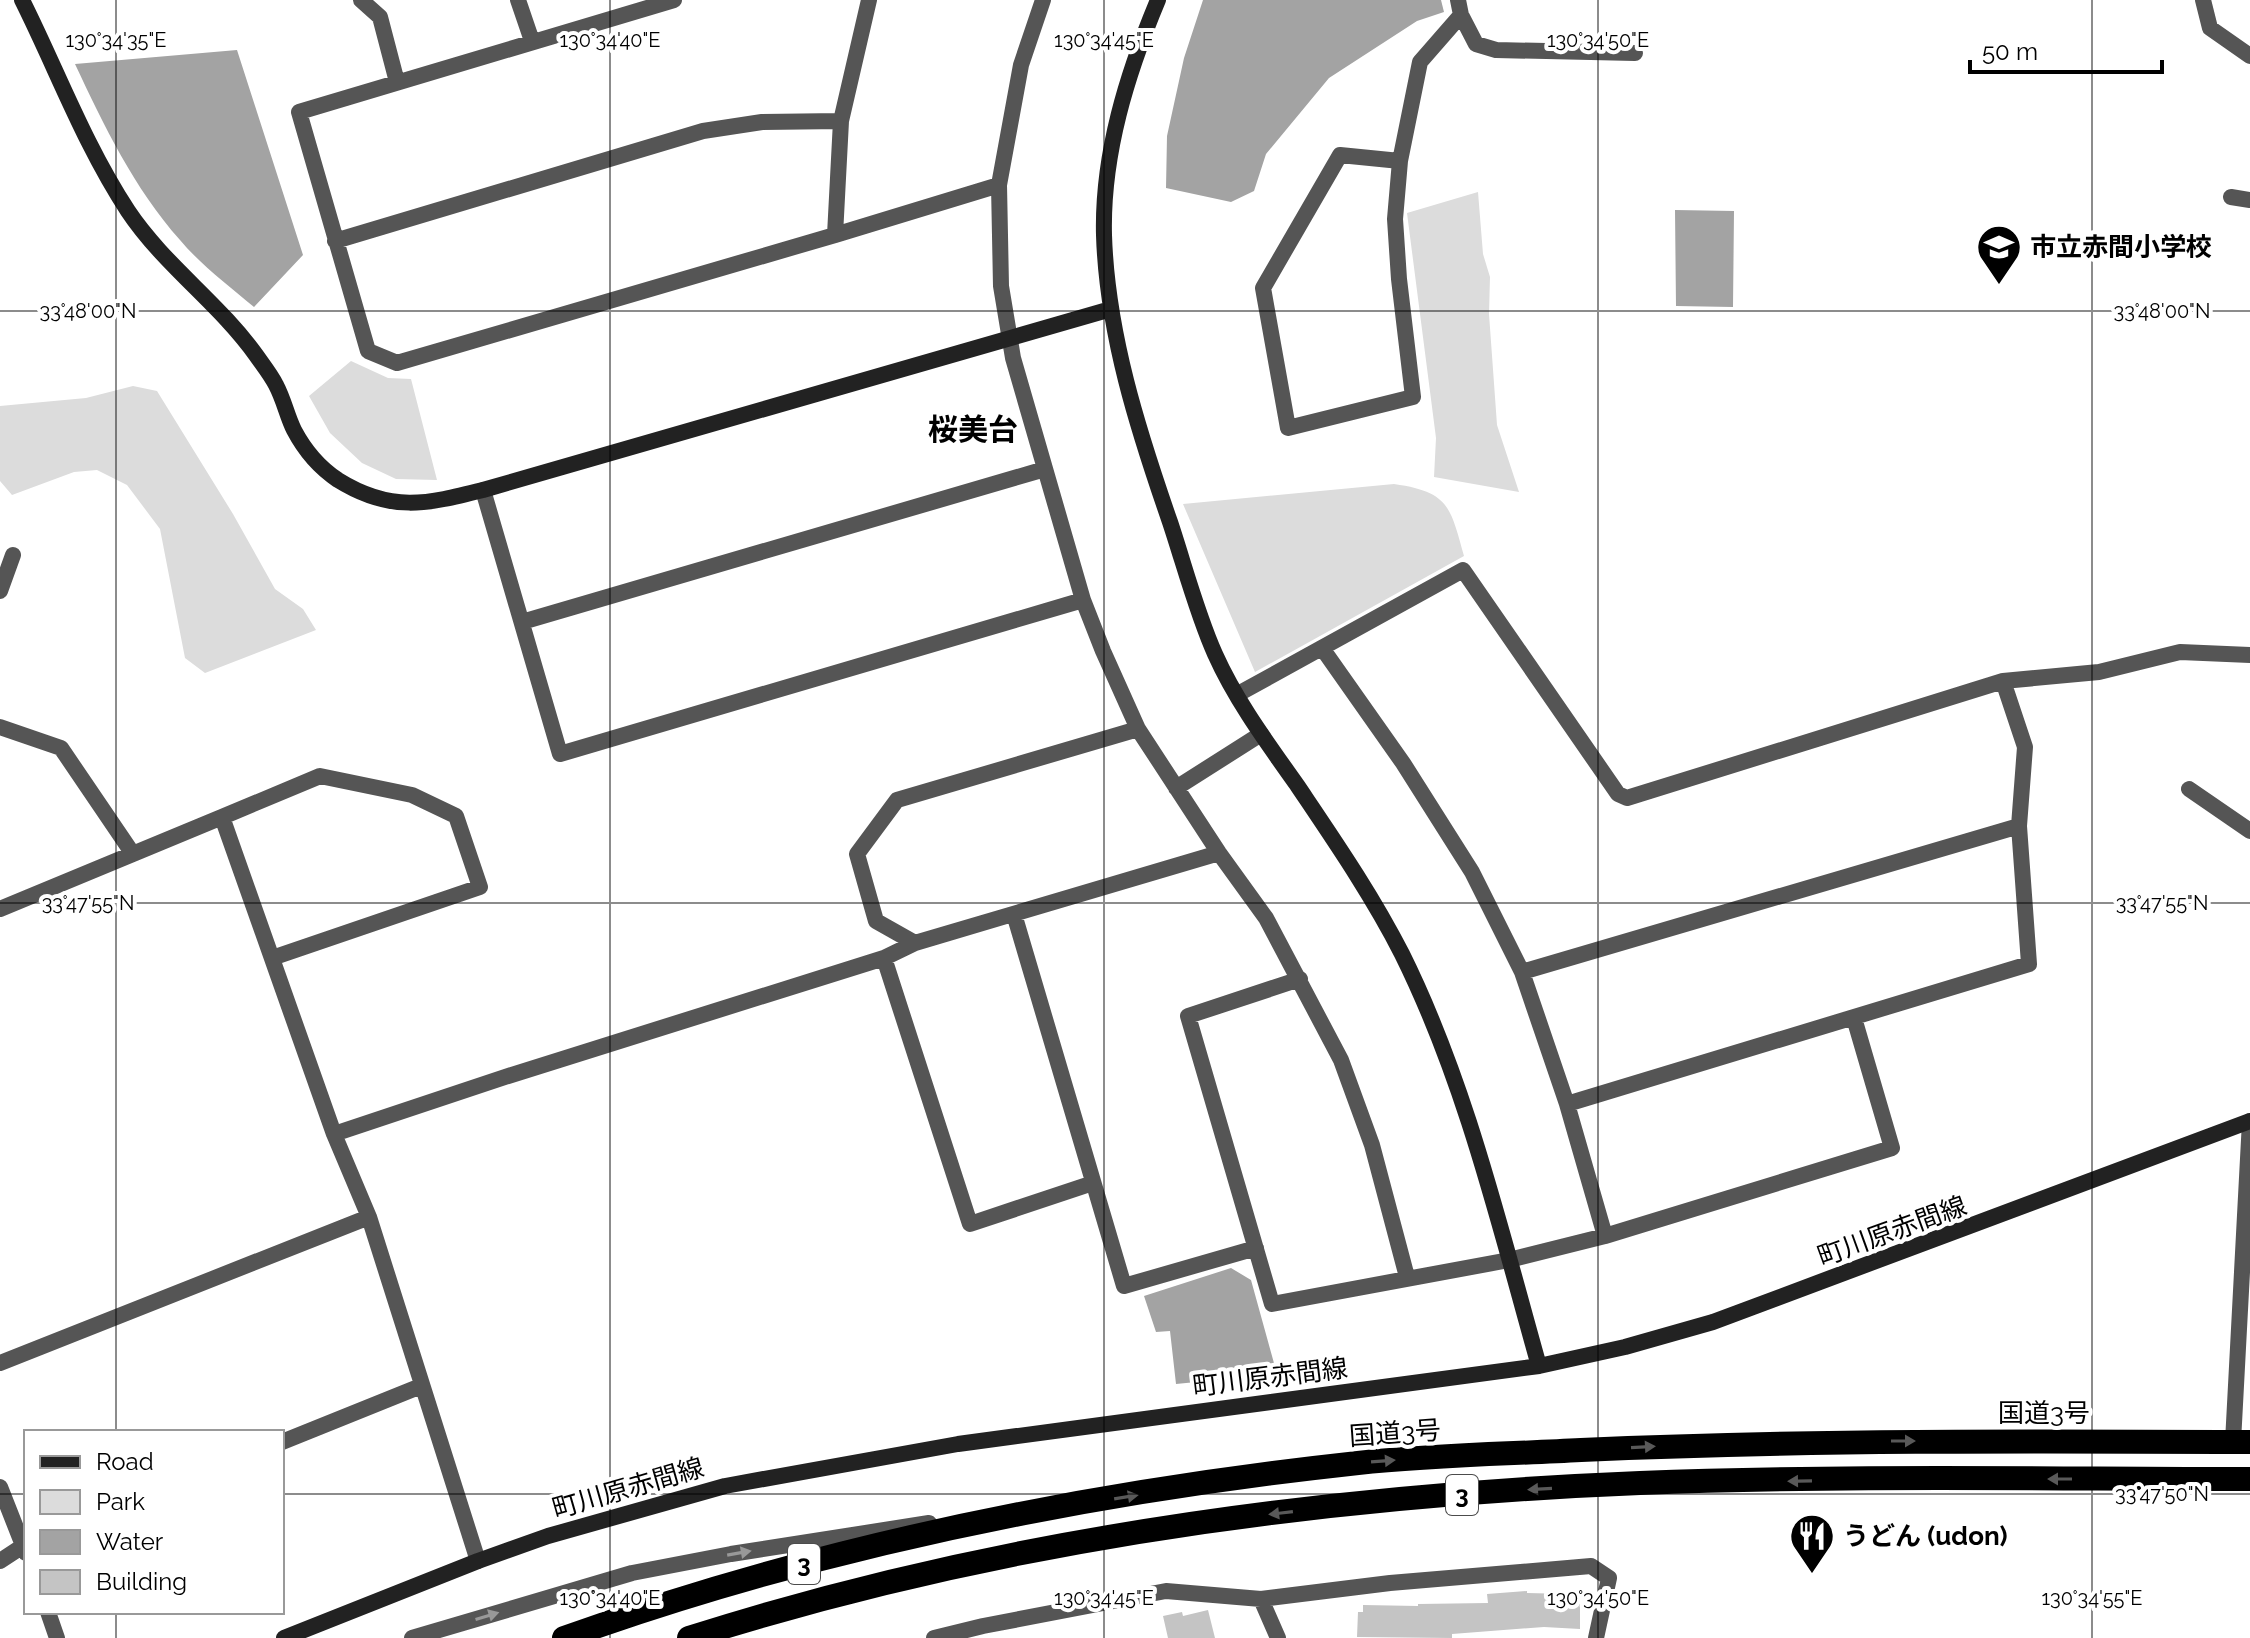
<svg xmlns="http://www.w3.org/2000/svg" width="2250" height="1638" viewBox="0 0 2250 1638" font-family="Raleway,'Noto Sans JP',sans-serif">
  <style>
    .green { fill: #dcdcdc }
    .water { fill: #a3a3a3 }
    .building { fill: #c4c4c4 }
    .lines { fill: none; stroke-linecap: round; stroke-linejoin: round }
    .street { stroke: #555; stroke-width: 16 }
    .secondary { stroke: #222; stroke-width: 16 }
    .highway { stroke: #000; stroke-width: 24 }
    .oneway { fill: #595959 }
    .oneway2 { fill: #999 }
    .ticks { fill: none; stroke: #000; stroke-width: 2; stroke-opacity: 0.45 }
    .labels { text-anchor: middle; stroke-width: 8; stroke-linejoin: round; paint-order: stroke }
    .shield { fill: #fff; stroke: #4c4c4c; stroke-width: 2 }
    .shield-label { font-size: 24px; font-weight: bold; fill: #000 }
    .poi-label { font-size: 26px; font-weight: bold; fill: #000; stroke: #fff; text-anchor: start }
    .street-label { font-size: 26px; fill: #000; stroke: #fff }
    .quarter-label { font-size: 30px; font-weight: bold; fill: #000; stroke: #fff }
    .ticks-label { font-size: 20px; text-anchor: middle; fill: #000; stroke: #fff; stroke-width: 8; stroke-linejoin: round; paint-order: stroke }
  </style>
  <rect width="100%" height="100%" fill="#fff"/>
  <!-- green -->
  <path class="green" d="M 1478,192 L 1483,254 L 1490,277 L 1489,314 L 1497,425 L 1519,492 L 1434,477 L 1436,438 L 1407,213 Z
    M 351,361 L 388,378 L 411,379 L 437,480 L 396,479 L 362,463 L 330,433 L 309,396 Z
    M 133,386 L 157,391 L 233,514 L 275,589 L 303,609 L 316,630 L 205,673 L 185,658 L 160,529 L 127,485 L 97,470 L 74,472 L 12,495 L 0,481 L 0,406 L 86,398 Z
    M 1394,484 C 1449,492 1450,506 1464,556 L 1255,672 L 1183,504 Z"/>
  <!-- water -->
  <path class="water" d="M 1203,0 L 1441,0 L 1444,12 L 1417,21 L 1329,78 L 1266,154 L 1254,191 L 1231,202 L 1166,188 L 1167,136 L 1184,58 Z
    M 237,50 L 303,255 L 254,307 C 229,286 201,265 180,240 C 134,188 104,126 75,64 Z
    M 1675,210 L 1734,211 L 1733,307 L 1676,306 Z
    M 1231,1268 L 1251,1280 L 1277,1374 L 1176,1384 L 1170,1331 L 1156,1332 L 1144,1296 Z"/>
  <!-- building -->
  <path class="building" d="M 1527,1591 L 1527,1593 L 1568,1594 L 1568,1600 L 1580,1601 L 1580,1629 L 1544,1627 L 1452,1634 L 1452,1638 L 1357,1637 L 1358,1612 L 1363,1612 L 1363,1605 L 1418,1606 L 1418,1604 L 1488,1603 L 1487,1594 Z
    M 1208,1610 L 1215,1638 L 1168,1638 L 1163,1616 L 1182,1612 L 1183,1616 Z"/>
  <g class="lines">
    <!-- street -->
    <path class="street" d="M 361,0 L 380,17 L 397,82
      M 518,0 L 532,41
      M 674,0 L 299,112 L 368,351 L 397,363 L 835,235
      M 869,0 L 841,121 L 835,235 L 999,185
      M 1043,0 L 1021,65 L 999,185 L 1001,286 L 1013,358 L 1083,600 L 1103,651 L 1138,729 L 1219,853 L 1266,918 L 1341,1060 L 1372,1145 L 1407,1277
      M 1458,0 L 1461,15 L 1476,44 L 1496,50 L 1635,53
      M 2203,0 L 2210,28 L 2250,56
      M 1400,161 L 1395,219 L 1399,279 L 1413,397 L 1288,428 L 1263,288 L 1340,155 L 1400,161 L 1420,62 L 1461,15
      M 2231,197 L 2250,200
      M 335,241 L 703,131 L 762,122 L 841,121
      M 483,490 L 560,754 L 1083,600
      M 0,591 L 13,555
      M 522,622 L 1045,469
      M 1322,648 L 1403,763 L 1472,872 L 1522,972 L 1567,1104 L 1605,1236 L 1892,1148 L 1854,1018
      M 1238,694 L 1463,570 L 1618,794 L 1627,798 L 2003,681 L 2099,672 L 2180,652 L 2250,655
      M 0,727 L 61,748 L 133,854
      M 1138,729 L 897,800 L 857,854 L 876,921 L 915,943 L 1219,853
      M 1176,788 L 1261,734
      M 2189,789 L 2250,831
      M 222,817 L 320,776 L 412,795 L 456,816 L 480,887 L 272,958
      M 0,909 L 222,817 L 334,1134 L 369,1217 L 478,1561
      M 1014,914 L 1124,1286 L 1256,1248
      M 884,958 L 970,1224 L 1093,1183
      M 1522,972 L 2019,826
      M 1300,979 L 1188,1016 L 1272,1304 L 1509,1260 L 1605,1236
      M 1567,1104 L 2029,964 L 2019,826 L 2025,747 L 2003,681
      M 334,1134 L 505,1077 L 884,958 L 915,943
      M 0,1363 L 369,1217
      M 282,1442 L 421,1386
      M 2233,1442 L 2250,1121
      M 0,1487 L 26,1553
      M 0,1561 L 26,1544
      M 1261,1599 L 1278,1638
      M 48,1612 L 57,1638
      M 412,1638 L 632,1573 L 731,1554 L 929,1523
      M 934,1638 L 983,1626 L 1166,1591 L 1261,1599 L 1390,1583 L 1591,1566 L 1609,1578 L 1596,1638"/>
    <!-- secondary -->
    <path class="secondary" d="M 22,0 C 57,70 84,144 128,211 C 164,265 219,303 256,355 C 263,365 271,375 276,385 C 284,400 287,416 294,430 C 304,449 320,468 338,480 C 391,513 427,504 483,490 L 1111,309
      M 1158,0 C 1127,74 1102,154 1104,235 C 1107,333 1138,430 1170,522 C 1184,564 1197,614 1215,654 C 1236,701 1268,744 1297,785 C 1334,840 1372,895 1402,954 C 1466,1083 1500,1228 1539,1366
      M 284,1638 L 478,1561 L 548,1536 L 725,1486 L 958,1444 L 1539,1366 L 1625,1347 L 1713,1322 L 2250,1121"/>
    <!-- highway -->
    <path class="highway" d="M 564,1638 C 817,1547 1091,1492 1358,1463 C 1432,1455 1507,1454 1581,1450 C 1804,1440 2027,1441 2250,1442
      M 689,1638 C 995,1540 1319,1496 1640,1483 C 1843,1475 2047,1479 2250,1479"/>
  </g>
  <!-- one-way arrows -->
  <defs><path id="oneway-solid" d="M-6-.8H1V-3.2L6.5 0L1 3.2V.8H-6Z" transform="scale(2)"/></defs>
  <g class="oneway">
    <use href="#oneway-solid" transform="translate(1903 1441)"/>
    <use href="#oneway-solid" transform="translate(1643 1447) rotate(-3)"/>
    <use href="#oneway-solid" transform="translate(1383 1461) rotate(-4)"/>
    <use href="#oneway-solid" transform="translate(2060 1479) rotate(180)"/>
    <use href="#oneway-solid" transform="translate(1800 1481) rotate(179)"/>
    <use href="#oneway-solid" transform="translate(1540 1489) rotate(177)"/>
    <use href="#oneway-solid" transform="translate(1126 1497) rotate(-9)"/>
    <use href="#oneway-solid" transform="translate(1281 1513) rotate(173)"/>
  </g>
  <g class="oneway2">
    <use href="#oneway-solid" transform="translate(739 1553) rotate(-10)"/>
    <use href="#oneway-solid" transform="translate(487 1616) rotate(-17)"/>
  </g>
  <!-- ticks -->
  <path class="ticks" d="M 116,0 L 116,1432M 610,0 L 610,1638M 1104,0 L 1104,1638M 1598,0 L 1598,1638M 2092,0 L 2092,1638M 0,311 L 2250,311M 0,903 L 2250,903M 0,1494 L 26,1494M 282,1494 L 2250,1494M 116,1612 L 116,1638"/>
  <!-- icons -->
  <defs>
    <g id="school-pin" transform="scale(2.3)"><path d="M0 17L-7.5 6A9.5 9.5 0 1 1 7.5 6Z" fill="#000" stroke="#fff"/><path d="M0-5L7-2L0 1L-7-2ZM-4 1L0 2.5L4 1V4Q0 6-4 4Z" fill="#fff"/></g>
    <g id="restaurant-pin" transform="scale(2.3)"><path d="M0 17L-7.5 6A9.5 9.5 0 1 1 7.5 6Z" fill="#000" stroke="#fff"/><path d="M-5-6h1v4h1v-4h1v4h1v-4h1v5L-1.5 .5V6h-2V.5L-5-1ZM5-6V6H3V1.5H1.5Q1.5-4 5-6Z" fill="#fff"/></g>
  </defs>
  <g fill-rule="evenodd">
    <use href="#school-pin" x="1999" y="247"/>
    <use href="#restaurant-pin" x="1812" y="1536"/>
  </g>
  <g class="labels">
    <!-- shield labels -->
    <g class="shield">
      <rect x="1446" y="1475" width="32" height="40" rx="6"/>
      <rect x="788" y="1544" width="32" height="40" rx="6"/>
    </g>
    <g class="shield-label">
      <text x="1462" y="1503">3</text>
      <text x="804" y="1572">3</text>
    </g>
    <!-- poi labels -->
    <g class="poi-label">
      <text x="2030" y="256">市立赤間小学校</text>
      <text x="1843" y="1545">うどん (udon)</text>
    </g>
    <!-- street labels -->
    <g class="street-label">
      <text transform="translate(1892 1231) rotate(-20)" y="9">町川原赤間線</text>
      <text transform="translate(1270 1377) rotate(-7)" y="9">町川原赤間線</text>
      <text x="2044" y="1422">国道3号</text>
      <text transform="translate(1395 1433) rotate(-4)" y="9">国道3号</text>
      <text transform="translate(628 1488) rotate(-16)" y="9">町川原赤間線</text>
    </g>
    <!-- quarter labels -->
    <g class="quarter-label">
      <text x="973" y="440">桜美台</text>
    </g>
  </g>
  <g class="ticks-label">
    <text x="116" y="47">130°34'35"E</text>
    <text x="610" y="47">130°34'40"E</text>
    <text x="1104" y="47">130°34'45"E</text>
    <text x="1598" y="47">130°34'50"E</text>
    <text x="88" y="318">33°48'00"N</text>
    <text x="2162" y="318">33°48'00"N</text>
    <text x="88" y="910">33°47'55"N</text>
    <text x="2162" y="910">33°47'55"N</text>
    <text x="2162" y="1501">33°47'50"N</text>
    <text x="610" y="1605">130°34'40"E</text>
    <text x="1104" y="1605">130°34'45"E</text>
    <text x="1598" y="1605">130°34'50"E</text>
    <text x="2092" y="1605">130°34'55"E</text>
  </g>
  <!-- legend -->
  <rect x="24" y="1430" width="260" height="184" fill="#ffffff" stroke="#999999" stroke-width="2"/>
  <rect x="40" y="1456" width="40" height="12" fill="#222222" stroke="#999999" stroke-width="2"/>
  <text x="96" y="1470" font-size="24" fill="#000000">Road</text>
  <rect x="40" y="1490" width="40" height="24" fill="#dcdcdc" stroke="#999999" stroke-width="2"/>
  <text x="96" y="1510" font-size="24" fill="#000000">Park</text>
  <rect x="40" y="1530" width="40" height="24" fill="#a3a3a3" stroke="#999999" stroke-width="2"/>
  <text x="96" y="1550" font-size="24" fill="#000000">Water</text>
  <rect x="40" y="1570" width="40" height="24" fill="#c4c4c4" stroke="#999999" stroke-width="2"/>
  <text x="96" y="1590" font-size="24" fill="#000000">Building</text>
  <!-- scale -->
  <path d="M1970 60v12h192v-12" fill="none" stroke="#000000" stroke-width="4"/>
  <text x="1982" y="60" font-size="24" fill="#000000" stroke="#ffffff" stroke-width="6" paint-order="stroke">50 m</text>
</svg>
